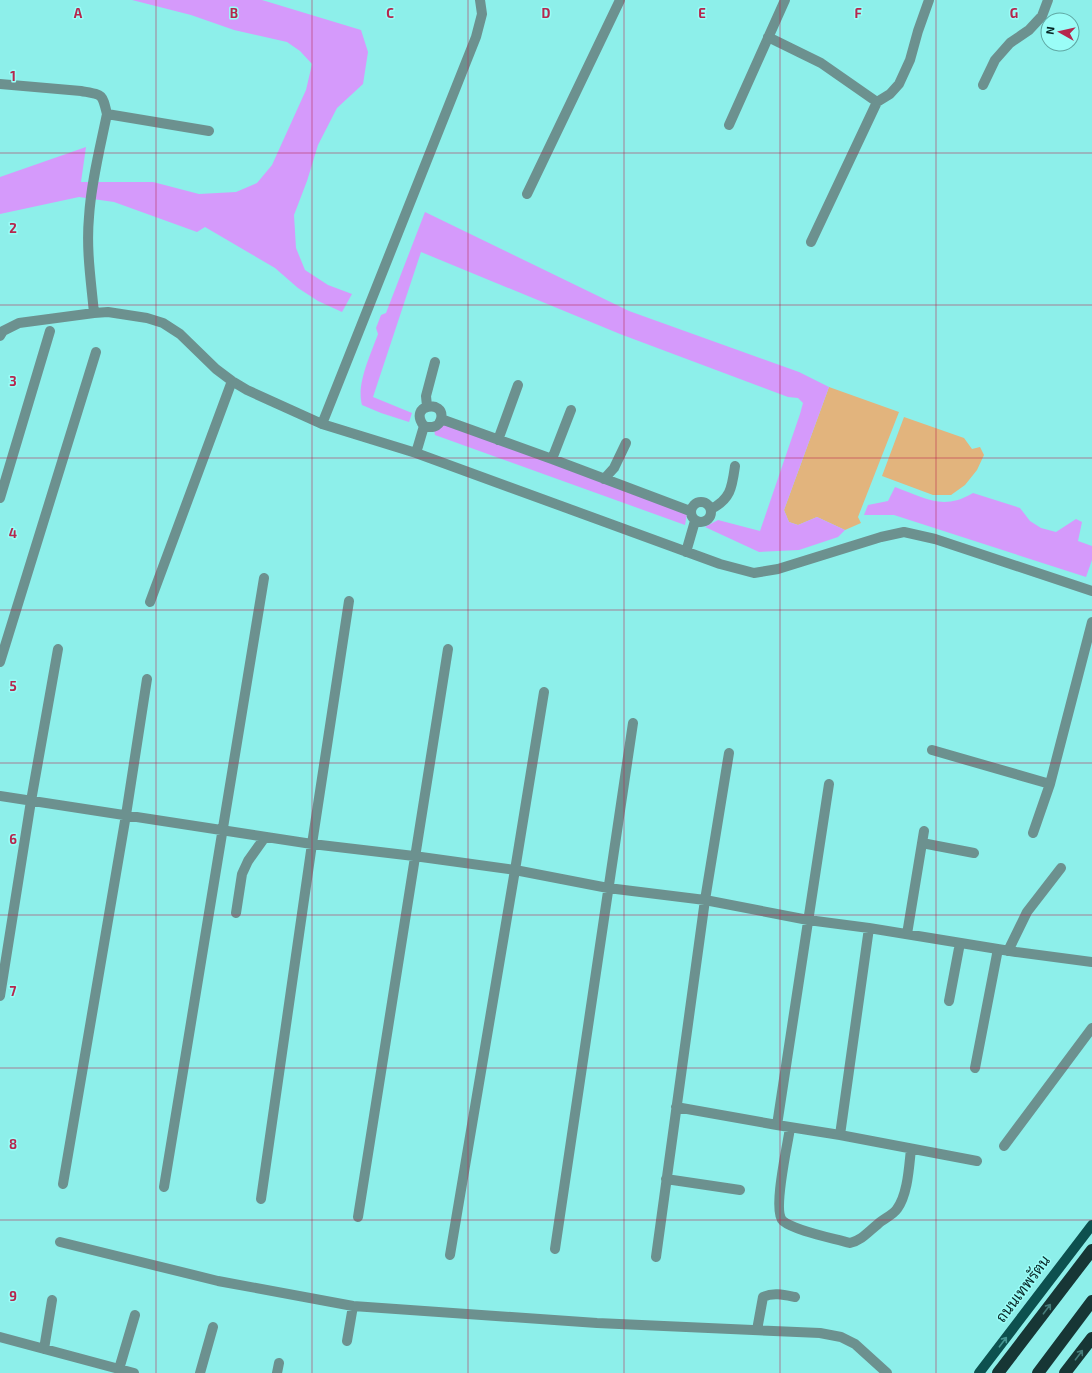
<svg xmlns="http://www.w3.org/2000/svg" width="1092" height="1373" viewBox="0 0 1092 1373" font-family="'Exo 2',Sarabun,sans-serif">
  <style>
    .green { fill: #e2b47d }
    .water { fill: #d59afb }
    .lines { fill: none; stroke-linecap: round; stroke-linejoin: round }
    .minor { stroke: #6c918f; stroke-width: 10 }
    .major { stroke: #0d514f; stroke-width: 10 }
    .highway { stroke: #173635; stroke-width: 12 }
    .oneway { stroke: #457c79 }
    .oneway2 { stroke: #459692 }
    .grid { fill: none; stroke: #b6264d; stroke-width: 1; stroke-opacity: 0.55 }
    .labels { text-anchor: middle; stroke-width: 3; stroke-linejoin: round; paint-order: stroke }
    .street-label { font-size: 15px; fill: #072726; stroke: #9afdf7 }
    .grid-label { font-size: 13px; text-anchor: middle; font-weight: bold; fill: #b6264d; stroke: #9afdf7; stroke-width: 3; stroke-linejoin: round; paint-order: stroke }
  </style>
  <rect width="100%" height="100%" fill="#8defea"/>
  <!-- green -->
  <path class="green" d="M 829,387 L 899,412 L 858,517 L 861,523 L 845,530 L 817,517 L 798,525 L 789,522 L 784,510 Z
    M 904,417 L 964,438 L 972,449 L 980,447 L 984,455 L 977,470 L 965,485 L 951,495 L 933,495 L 882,476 Z"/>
  <!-- water -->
  <path class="water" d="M 132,0 L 262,0 L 361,30 L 368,52 L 363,84 L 337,108 L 318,145 L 307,181 L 294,215 L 296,248 L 305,270 L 328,285 L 352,294 L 342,312 L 318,301 L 298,288 L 275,268 L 205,227 L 197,232 L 114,202 L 79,197 L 0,214 L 0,177 L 86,147 L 81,182 L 153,182 L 199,194 L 236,192 L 257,183 L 272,165 L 306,90 L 312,64 L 300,51 L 287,42 L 234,30 L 191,15 Z
    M 425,212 L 629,311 L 799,372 L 829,387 L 784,510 L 789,522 L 798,525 L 817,517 L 845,530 L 838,537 L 799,550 L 759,552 L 705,527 L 718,520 L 760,531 L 800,414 L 803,403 L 798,398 L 788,397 L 620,334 L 421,252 L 373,397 L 412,413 L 409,422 L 381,413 L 362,405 C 356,384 371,354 378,334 L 376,328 L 381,315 L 386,313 Z
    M 439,425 L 448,425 L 687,514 L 685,525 L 435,435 L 434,430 Z
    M 895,487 C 925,498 943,511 973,493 L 1020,508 L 1030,521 L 1041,528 L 1056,532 L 1076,519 L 1082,522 L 1078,541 L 1092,546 L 1092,560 L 1086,577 L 894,515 L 864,515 L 868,505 L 888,501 Z"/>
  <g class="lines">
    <!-- minor -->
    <path class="minor" d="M 768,37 L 821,63 L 877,102
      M 0,84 L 81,91 C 103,95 102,93 107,114 L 209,131
      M 983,85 L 995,60 L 1010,43 L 1029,30 L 1042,16 L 1048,0
      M 729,125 L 785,0
      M 527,194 L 620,0
      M 811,242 L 877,102 L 890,94 L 899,84 L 910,60 L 918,31 L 929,0
      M 94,313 C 91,281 86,249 89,217 C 91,183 100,148 107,114
      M 0,336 L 3,331 L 19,323 L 94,313 L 108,312 L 147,318 L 163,323 L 180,334 L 216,369 L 232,381 L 247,390 L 322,424 L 416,453 L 720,564 L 754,573 L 778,569 L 881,537 L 904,532 L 935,539 L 1092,591
      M 427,406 L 426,396 L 435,362
      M 441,419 L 552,459 L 690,511
      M 322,424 L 476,37 L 482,14 L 480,0
      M 498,440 L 518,385
      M 416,453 L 424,426 C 407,404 446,399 441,419 C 439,428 430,428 424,426
      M 552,459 L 571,410
      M 604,479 L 614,468 L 626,443
      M 0,498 L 50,331
      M691 512a10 10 0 1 1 20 0a10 10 0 1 1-20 0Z
      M 711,509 C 731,499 732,487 735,466
      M 686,552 L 695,521
      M 150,602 L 232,381
      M 0,662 L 96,352
      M 932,750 L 1050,784
      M 0,796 L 312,844 L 414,856 L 515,870 L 608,888 L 705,900 L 808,920 L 869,928 L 1016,952 L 1092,962
      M 1033,833 L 1050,784 L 1092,622
      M 922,843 L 974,853
      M 236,913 L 242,874 L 248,861 L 265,837
      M 907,934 L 924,831
      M 1008,951 L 1027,912 L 1061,868
      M 0,996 L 31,801 L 58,649
      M 949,1001 L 960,943
      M 975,1068 L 998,949
      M 676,1107 L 777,1125 L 840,1135 L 977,1161
      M 777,1125 L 829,784
      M 790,1128 C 788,1143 772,1212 783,1221 C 795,1231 833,1238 850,1243 C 862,1240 868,1232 878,1224 C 883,1219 893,1215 897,1209 C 908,1194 909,1166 911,1149
      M 840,1135 L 869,928
      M 1004,1146 L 1092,1028
      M 666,1179 L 740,1190
      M 63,1184 L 126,815 L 147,679
      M 164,1187 L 264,578
      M 261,1199 L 312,844 L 349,601
      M 358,1217 L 448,649
      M 60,1242 L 218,1281 L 353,1306 L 597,1323 L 820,1333 L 841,1337 L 855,1344 L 887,1373
      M 555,1249 L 633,723
      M 450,1255 L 515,870 L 544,692
      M 656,1257 L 705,900 L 729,753
      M 757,1330 L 763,1297 C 773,1292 785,1295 795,1297
      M 0,1337 L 134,1373
      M 347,1341 L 353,1306
      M 44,1349 L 52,1300
      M 119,1369 L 135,1315
      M 200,1373 L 213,1327
      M 277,1373 L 279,1363"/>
    <!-- major -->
    <path class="major" d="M 979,1373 L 1092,1225"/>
    <!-- highway -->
    <path class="highway" d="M 998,1373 L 1092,1250
      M 1038,1373 L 1092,1301
      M 1065,1373 L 1092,1338"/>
  </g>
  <!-- one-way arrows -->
  <defs><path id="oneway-shaft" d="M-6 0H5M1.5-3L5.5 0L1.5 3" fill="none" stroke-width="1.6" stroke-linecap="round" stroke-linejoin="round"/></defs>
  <g class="oneway">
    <use href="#oneway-shaft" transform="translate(1047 1309) rotate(-53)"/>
    <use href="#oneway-shaft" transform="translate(1079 1355) rotate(-53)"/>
  </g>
  <use class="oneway2" href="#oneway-shaft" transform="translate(1003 1342) rotate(-53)"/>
  <!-- grid -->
  <path class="grid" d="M 156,0 L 156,1373M 312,0 L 312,1373M 468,0 L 468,1373M 624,0 L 624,1373M 780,0 L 780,1373M 936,0 L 936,1373M 0,153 L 1092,153M 0,305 L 1092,305M 0,458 L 1092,458M 0,610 L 1092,610M 0,763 L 1092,763M 0,915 L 1092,915M 0,1068 L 1092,1068M 0,1220 L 1092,1220"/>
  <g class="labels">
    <!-- street labels -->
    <g class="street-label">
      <text transform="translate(1023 1289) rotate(-53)" y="5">ถนนเทพรัตน</text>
    </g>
  </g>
  <g class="grid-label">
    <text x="78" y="18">A</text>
    <text x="234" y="18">B</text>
    <text x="390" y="18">C</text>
    <text x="546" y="18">D</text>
    <text x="702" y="18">E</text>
    <text x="858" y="18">F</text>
    <text x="1014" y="18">G</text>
    <text x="13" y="81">1</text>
    <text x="13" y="233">2</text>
    <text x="13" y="386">3</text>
    <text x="13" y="538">4</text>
    <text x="13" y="691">5</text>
    <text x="13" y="844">6</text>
    <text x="13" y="996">7</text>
    <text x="13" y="1149">8</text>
    <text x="13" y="1301">9</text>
  </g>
  <!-- north arrow -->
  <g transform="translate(1060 32) rotate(278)"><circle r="19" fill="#9afdf7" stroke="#5fa7a3"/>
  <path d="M0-3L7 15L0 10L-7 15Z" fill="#b6264d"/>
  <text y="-6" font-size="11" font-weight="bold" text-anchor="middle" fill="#072726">N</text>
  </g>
</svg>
